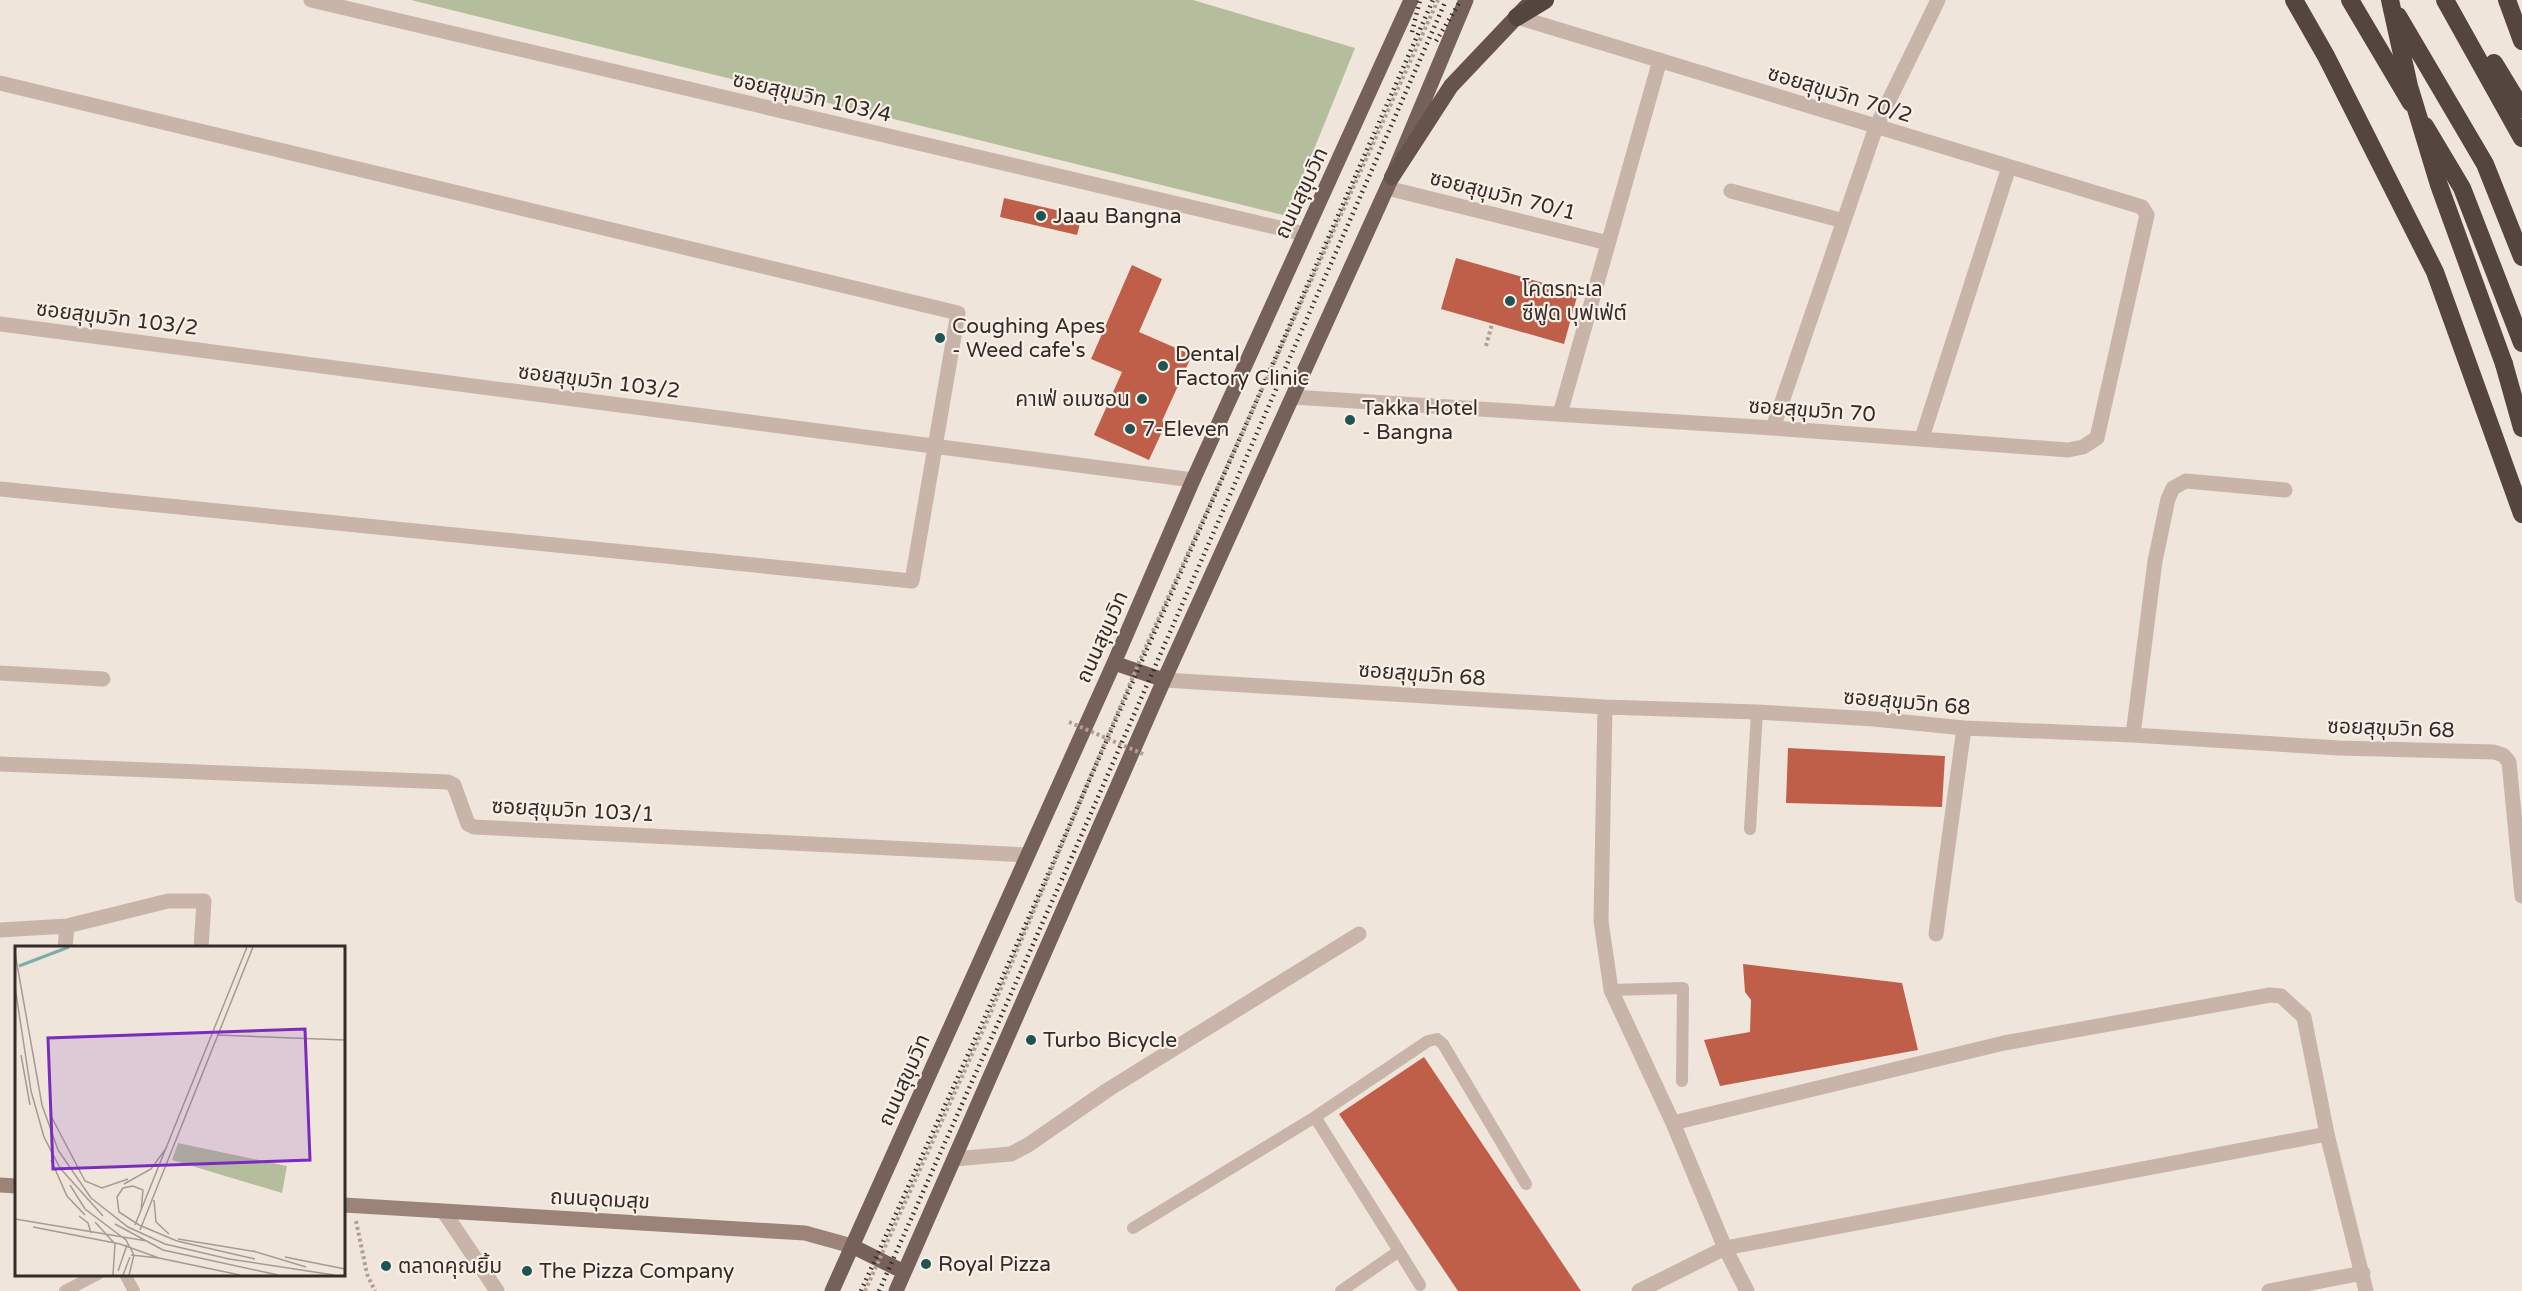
<svg xmlns="http://www.w3.org/2000/svg" width="2522" height="1291" viewBox="0 0 2522 1291" font-family="'Varela Round','Noto Sans Thai',sans-serif">
  <style>
    .green { fill: #b5be9c }
    .building { fill: #bf5f4a }
    .lines { fill: none; stroke-linecap: round; stroke-linejoin: round }
    .path { stroke: #b39e92; stroke-width: 4; stroke-dasharray: 3 3; stroke-linecap: butt }
    .service { stroke: #c8b4a8; stroke-width: 12 }
    .pedestrian { stroke: #c8b4a8; stroke-width: 15 }
    .minor { stroke: #c8b4a8; stroke-width: 15 }
    .secondary { stroke: #9b8379; stroke-width: 15 }
    .primary { stroke: #76615a; stroke-width: 15 }
    .trunk { stroke: #66534c; stroke-width: 16 }
    .motorway { stroke: #55453f; stroke-width: 18 }
    .rail { stroke: #352b28; stroke-width: 4.5; stroke-dasharray: 1.5 4.5; stroke-linecap: butt }
    .path-bridge { stroke: #b39e92; stroke-width: 4; stroke-dasharray: 3 3; stroke-linecap: butt }
    .motorway-bridge { stroke: #55453f; stroke-width: 18 }
    .poi-dot { fill: #205454; stroke: #f8efe7; stroke-width: 2 }
    .labels { text-anchor: middle; stroke-width: 4.5; stroke-linejoin: round; paint-order: stroke }
    .street-label { font-size: 21px; fill: #352b28; stroke: #f8efe7 }
    .poi-label { font-size: 21px; fill: #352b28; stroke: #f8efe7; text-anchor: start }
    .inset-river { fill: none; stroke: #7cacab; stroke-width: 3 }
    .inset-road { fill: none; stroke: #a59b93; stroke-width: 1.5 }
    .view { fill: #7b2cbf; fill-opacity: 0.15; stroke: #7b2cbf; stroke-width: 3 }
    .inset-edge { fill: none; stroke: #352b28; stroke-width: 3 }
  </style>
  <rect width="100%" height="100%" fill="#f0e5db"/>
  <!-- green -->
  <path class="green" d="M 411,0 L 1193,0 L 1355,48 L 1287,216 Z"/>
  <!-- building -->
  <path class="building" d="M 1004,198 L 1082,216 L 1077,235 L 1000,217 Z
    M 1456,258 L 1578,293 L 1564,344 L 1441,309 Z
    M 1132,265 L 1162,279 L 1139,332 L 1192,355 L 1162,421 L 1166,423 L 1149,460 L 1094,435 L 1122,372 L 1091,359 Z
    M 1788,748 L 1945,756 L 1942,807 L 1786,803 Z
    M 1743,964 L 1902,983 L 1918,1050 L 1720,1086 L 1704,1040 L 1750,1032 L 1751,1000 L 1745,992 Z
    M 1424,1057 L 1581,1291 L 1458,1291 L 1339,1114 Z"/>
  <g class="lines">
    <!-- path -->
    <path class="path" d="M 1486,346 L 1492,324
      M 356,1221 L 367,1274 L 375,1291"/>
    <!-- service -->
    <path class="service" d="M 1750,829 L 1757,712
      M 1611,990 L 1683,988 L 1682,1081
      M 1315,1117 L 1428,1041 L 1437,1039 L 1443,1044 L 1526,1184
      M 1133,1228 L 1315,1117 L 1399,1251 L 1341,1291
      M 1399,1251 L 1420,1285
      M 125,1274 L 134,1291
      M 65,1291 L 98,1274"/>
    <!-- pedestrian -->
    <path class="pedestrian" d="M 444,1212 L 497,1291"/>
    <!-- minor -->
    <path class="minor" d="M 311,0 L 1305,234
      M 0,83 L 958,313 L 912,581 L 0,489
      M 1387,188 L 1608,243
      M 1731,191 L 1844,221
      M 0,324 L 1193,480
      M 1293,397 L 1773,428 L 2068,450 L 2083,447 L 2097,438 L 2147,215 L 2142,207 L 1517,17
      M 1560,414 L 1660,60
      M 1773,428 L 1876,127 L 1938,0
      M 1922,438 L 2009,167
      M 0,673 L 103,679
      M 1164,680 L 1605,707 L 1757,712 L 1874,719 L 1964,728 L 2133,735 L 2339,748 L 2494,752 L 2503,755 L 2509,762 L 2522,896
      M 1605,707 L 1601,921 L 1611,990 L 1673,1123 L 1725,1248 L 1747,1291
      M 2133,735 L 2155,561 L 2168,499 L 2173,488 L 2186,481 L 2285,490
      M 0,764 L 448,782 L 454,785 L 468,824 L 474,827 L 1027,855
      M 0,930 L 67,926 L 168,901 L 204,901 L 201,948
      M 1936,934 L 1964,728
      M 65,948 L 67,926
      M 1673,1123 L 2004,1043 L 2270,995 L 2281,996 L 2304,1017 L 2327,1134 L 2366,1291
      M 954,1159 L 1011,1154 L 1028,1145 L 1109,1089 L 1359,934
      M 1639,1291 L 1725,1248 L 2327,1134
      M 2269,1291 L 2363,1273"/>
    <!-- secondary -->
    <path class="secondary" d="M 0,1185 L 16,1186
      M 344,1205 L 805,1233 L 852,1246"/>
    <!-- primary -->
    <path class="primary" d="M 1114,663 L 1164,680
      M 852,1246 L 904,1272
      M 832,1291 L 1114,663 L 1193,480 L 1411,0
      M 896,1291 L 1164,680 L 1392,177 L 1466,0"/>
    <!-- trunk -->
    <path class="trunk" d="M 1392,177 L 1451,86 L 1526,7"/>
    <!-- motorway -->
    <path class="motorway" d="M 2294,0 L 2326,56 L 2435,272 L 2522,514
      M 2350,0 L 2411,103
      M 2445,0 L 2522,138
      M 2507,0 L 2522,41
      M 1517,17 L 1545,0
      M 2494,63 L 2522,109
      M 2425,126 L 2462,188 L 2522,343
      M 2504,364 L 2522,428"/>
    <!-- rail -->
    <path class="rail" d="M 1412,32 L 1420,0
      M 1436,41 L 1461,0
      M 861,1291 L 981,1026 L 1433,0
      M 879,1291 L 1078,843 L 1446,0"/>
    <!-- path-bridge -->
    <path class="path-bridge" d="M 1069,722 L 1143,754
      M 865,1291 L 988,1019 L 1146,646 L 1438,0"/>
    <!-- motorway-bridge -->
    <path class="motorway-bridge" d="M 2390,0 L 2409,86 L 2439,185 L 2504,364
      M 2398,16 L 2485,164 L 2522,257"/>
  </g>
  <!-- markers -->
  <g class="poi-dot">
    <circle cx="1041" cy="216" r="6"/>
    <circle cx="1510" cy="301" r="6"/>
    <circle cx="940" cy="338" r="6"/>
    <circle cx="1163" cy="366" r="6"/>
    <circle cx="1142" cy="399" r="6"/>
    <circle cx="1350" cy="420" r="6"/>
    <circle cx="1130" cy="429" r="6"/>
    <circle cx="1031" cy="1040" r="6"/>
    <circle cx="926" cy="1264" r="6"/>
    <circle cx="386" cy="1266" r="6"/>
    <circle cx="527" cy="1271" r="6"/>
  </g>
  <g class="labels">
    <!-- street labels -->
    <g class="street-label">
      <text transform="translate(1840 94) rotate(17)" y="7">ซอยสุขุมวิท 70/2</text>
      <text transform="translate(812 97) rotate(13)" y="7">ซอยสุขุมวิท 103/4</text>
      <text transform="translate(1301 193) rotate(-65)" y="7">ถนนสุขุมวิท</text>
      <text transform="translate(1503 195) rotate(14)" y="7">ซอยสุขุมวิท 70/1</text>
      <text transform="translate(117 318) rotate(7)" y="7">ซอยสุขุมวิท 103/2</text>
      <text transform="translate(599 381) rotate(7)" y="7">ซอยสุขุมวิท 103/2</text>
      <text transform="translate(1812 410) rotate(4)" y="7">ซอยสุขุมวิท 70</text>
      <text transform="translate(1102 637) rotate(-66)" y="7">ถนนสุขุมวิท</text>
      <text transform="translate(1422 674) rotate(4)" y="7">ซอยสุขุมวิท 68</text>
      <text transform="translate(1907 702) rotate(5)" y="7">ซอยสุขุมวิท 68</text>
      <text transform="translate(2391 728) rotate(2)" y="7">ซอยสุขุมวิท 68</text>
      <text transform="translate(573 810) rotate(3)" y="7">ซอยสุขุมวิท 103/1</text>
      <text transform="translate(904 1080) rotate(-66)" y="7">ถนนสุขุมวิท</text>
      <text transform="translate(600 1199) rotate(3)" y="7">ถนนอุดมสุข</text>
    </g>
    <!-- poi labels -->
    <g class="poi-label">
      <text x="1053" y="223">Jaau Bangna</text>
      <text x="1522" y="296">โคตรทะเล<tspan x="1522" dy="24">ซีฟูด บุฟเฟ่ต์</tspan></text>
      <text x="952" y="333">Coughing Apes<tspan x="952" dy="24">- Weed cafe's</tspan></text>
      <text x="1175" y="361">Dental<tspan x="1175" dy="24">Factory Clinic</tspan></text>
      <text x="1130" y="406" text-anchor="end">คาเฟ่ อเมซอน</text>
      <text x="1362" y="415">Takka Hotel<tspan x="1362" dy="24">- Bangna</tspan></text>
      <text x="1142" y="436">7-Eleven</text>
      <text x="1043" y="1047">Turbo Bicycle</text>
      <text x="938" y="1271">Royal Pizza</text>
      <text x="398" y="1273">ตลาดคุณยิ้ม</text>
      <text x="539" y="1278">The Pizza Company</text>
    </g>
  </g>
  <!-- overview -->
  <g transform="translate(15 946)">
    <rect width="330" height="330" fill="#f0e5db"/>
    <path d="M 163,197 L 272,220 L 267,247 L 157,214 Z" fill="#b5be9c"/>
    <path class="inset-river" d="M 4,20 L 54,1"/>
    <path class="inset-road" d="M 0,7 L 27,159 L 43,204 L 76,252 L 113,281 L 150,298 L 214,313 L 319,329M 0,41 L 16,145 L 29,191 L 45,222 L 88,270M 202,89 L 330,94M 6,109 L 15,159M 36,170 L 70,235 L 87,242 L 113,233M 36,214 L 52,250 L 70,269M 109,238 L 136,223 L 152,201M 55,239 L 70,263 L 111,294 L 119,309 L 114,329M 139,254 L 141,276 L 154,288M 126,265 L 128,244 L 118,240 L 108,242 L 102,251 L 104,266 L 124,279 L 162,295 L 240,313M 64,270 L 73,277 L 76,287M 0,273 L 132,295M 80,276 L 100,298 L 98,329M 100,278 L 148,304 L 263,329M 120,279 L 232,1M 18,281 L 105,298 L 144,312 L 225,329M 125,284 L 238,1M 163,293 L 242,306M 238,305 L 291,321M 116,309 L 144,312M 270,311 L 330,323M 103,325 L 112,299M 108,329 L 115,311"/>
    <path class="view" d="M 290,83 L 295,214 L 38,223 L 33,92 Z"/>
    <rect width="330" height="330" class="inset-edge"/>
  </g>
</svg>
